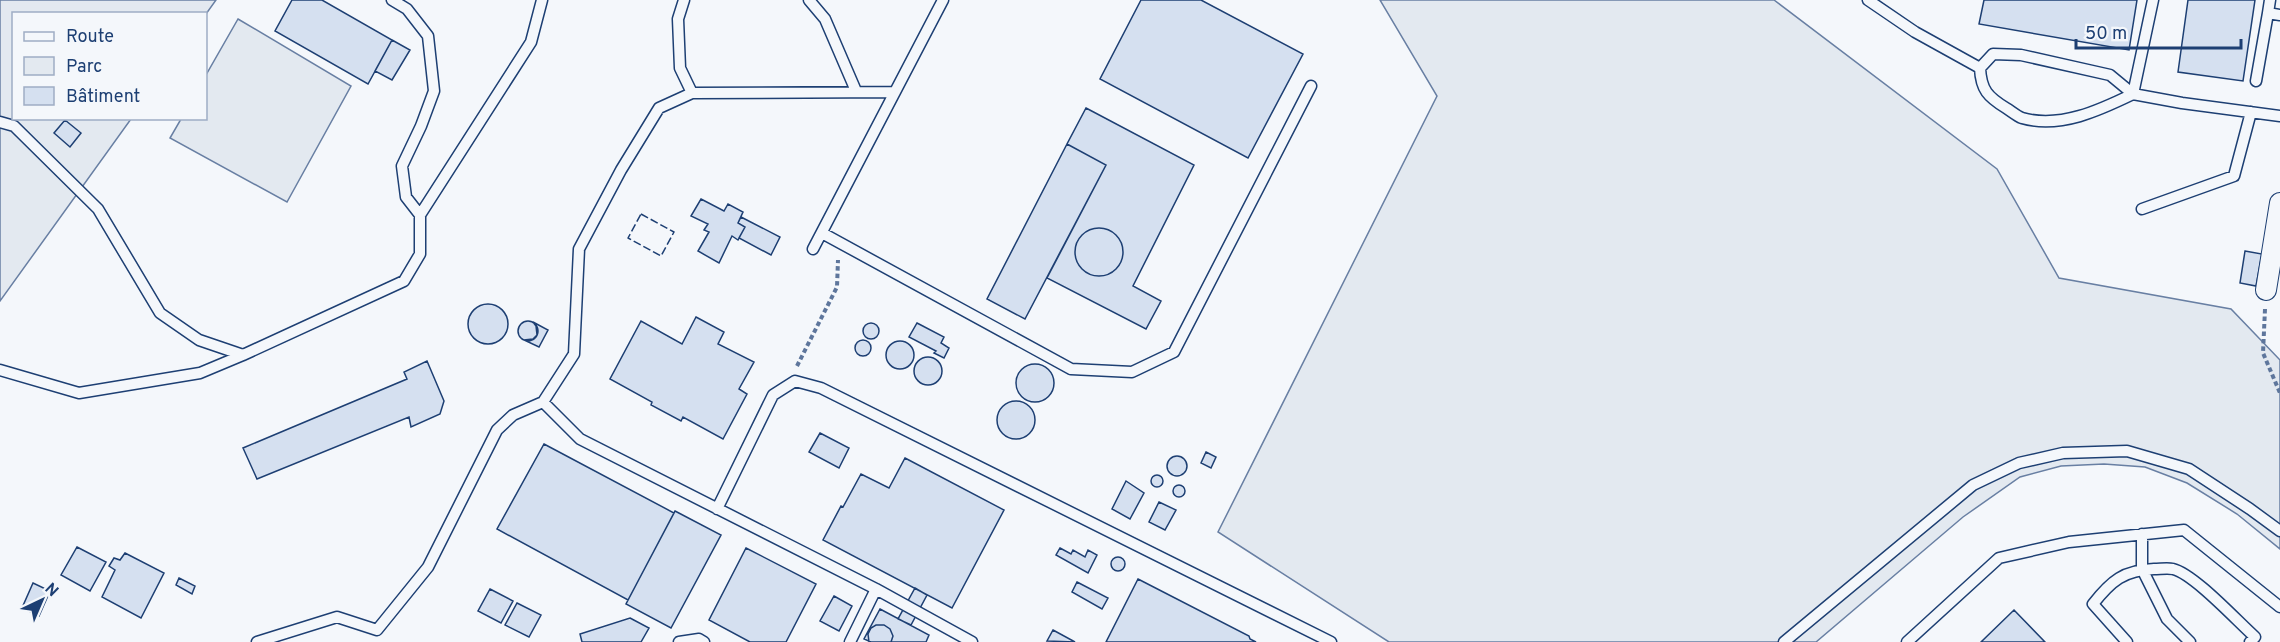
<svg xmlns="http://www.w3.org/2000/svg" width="2280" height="642" viewBox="0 0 2280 642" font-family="Overpass,sans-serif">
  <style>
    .green { fill: #e3e9f0; stroke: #687fa3; stroke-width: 1.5 }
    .building { fill: #d5e0f0; stroke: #1d3f73; stroke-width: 1.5 }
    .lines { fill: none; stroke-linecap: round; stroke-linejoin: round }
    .lane-casing { stroke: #1d3f73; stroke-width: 13 }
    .street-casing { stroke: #1d3f73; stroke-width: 22 }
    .path { stroke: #5e769c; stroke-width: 4; stroke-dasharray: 4.5 3; stroke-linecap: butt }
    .lane { stroke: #f4f7fb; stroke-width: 10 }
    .street { stroke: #f4f7fb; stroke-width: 20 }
    .fence { stroke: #1d3f73; stroke-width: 1.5; stroke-dasharray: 8 3; stroke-linecap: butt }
  </style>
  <rect width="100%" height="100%" fill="#f4f7fb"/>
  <!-- green -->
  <path class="green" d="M 0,0 L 216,0 L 206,14 L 14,14 L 14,118 L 131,119 L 0,301 Z
    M 1380,0 L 1774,0 L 1997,169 L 2059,278 L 2231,309 L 2280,360 L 2280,549 L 2237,514 L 2187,483 L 2145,467 L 2104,464 L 2061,466 L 2020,477 L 1963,517 L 1816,642 L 1389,642 L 1218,532 L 1437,96 Z
    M 238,19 L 351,86 L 287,202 L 170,138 L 181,119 L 206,118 L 206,75 Z"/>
  <!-- building -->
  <path class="building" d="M 292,0 L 322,0 L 392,40 L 368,84 L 275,31 Z
    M 1141,0 L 1201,0 L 1303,54 L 1248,158 L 1100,79 Z
    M 1984,0 L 2137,0 L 2129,50 L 1979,24 Z
    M 2188,0 L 2255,0 L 2243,81 L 2178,72 Z
    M 392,40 L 410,50 L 392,80 L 375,71 Z
    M 1086,108 L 1194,165 L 1133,286 L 1161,301 L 1146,329 L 1047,278 L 1106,165 L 1067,144 Z
    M 65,120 L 81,133 L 70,147 L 54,133 Z
    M 1067,144 L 1106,165 L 1025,319 L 987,299 Z
    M 701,199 L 724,211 L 728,204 L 743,212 L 738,223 L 745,227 L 738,240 L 732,236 L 719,263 L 698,251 L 709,232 L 704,230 L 708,224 L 691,216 Z
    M 741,217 L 780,237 L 771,255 L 739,238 L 745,227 L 738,223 Z
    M1075 252a24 24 0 1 1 48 0a24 24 0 1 1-48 0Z
    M 2245,251 L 2262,254 L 2256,286 L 2240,283 Z
    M468 324a20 20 0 1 1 40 0a20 20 0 1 1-40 0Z
    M 696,317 L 724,332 L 718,344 L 754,362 L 739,389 L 747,394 L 723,439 L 683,417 L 681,421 L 651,405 L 652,402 L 610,379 L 641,321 L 682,344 Z
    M518 331a10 10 0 1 1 20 0a10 10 0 1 1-20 0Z
    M 533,322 L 548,330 L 539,347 L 524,340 L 533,339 L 537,335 L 536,326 Z
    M 917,323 L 944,337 L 941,343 L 949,348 L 944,358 L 934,353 L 936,351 L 909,337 Z
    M863 331a8 8 0 1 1 16 0a8 8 0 1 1-16 0Z
    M855 348a8 8 0 1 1 16 0a8 8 0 1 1-16 0Z
    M886 355a14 14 0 1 1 28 0a14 14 0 1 1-28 0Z
    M914 371a14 14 0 1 1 28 0a14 14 0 1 1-28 0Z
    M 427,361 L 444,401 L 440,414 L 411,427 L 409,417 L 257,479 L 243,448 L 407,379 L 404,372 Z
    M1016 383a19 19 0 1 1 38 0a19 19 0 1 1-38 0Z
    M997 420a19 19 0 1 1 38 0a19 19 0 1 1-38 0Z
    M 820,433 L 849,448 L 839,468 L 809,452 Z
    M 544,444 L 674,513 L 628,600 L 497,529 Z
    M 1206,452 L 1216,457 L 1211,468 L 1201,463 Z
    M1167 466a10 10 0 1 1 20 0a10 10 0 1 1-20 0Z
    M 905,458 L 1004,510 L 952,608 L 823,540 L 841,506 L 843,507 L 861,474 L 889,488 Z
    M1151 481a6 6 0 1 1 12 0a6 6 0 1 1-12 0Z
    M 1126,481 L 1144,493 L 1130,519 L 1112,509 Z
    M1173 491a6 6 0 1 1 12 0a6 6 0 1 1-12 0Z
    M 1159,502 L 1176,510 L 1165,530 L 1149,522 Z
    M 675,511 L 721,535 L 671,628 L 626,604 Z
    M 77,547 L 106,562 L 90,591 L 61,575 Z
    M 746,548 L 816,584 L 786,642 L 750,642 L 709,620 Z
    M 1060,548 L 1071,554 L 1073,550 L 1085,557 L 1088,550 L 1097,555 L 1088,573 L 1056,555 Z
    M 125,553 L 164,573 L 141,618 L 102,597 L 115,570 L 109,566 L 114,558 L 120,560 Z
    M1111 564a7 7 0 1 1 14 0a7 7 0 1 1-14 0Z
    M 179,578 L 195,586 L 192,594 L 176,585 Z
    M 1138,579 L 1249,636 L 1250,639 L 1256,642 L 1106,642 Z
    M 1077,582 L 1108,598 L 1102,609 L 1072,592 Z
    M 33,583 L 50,591 L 39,616 L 22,608 Z
    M 915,588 L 927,595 L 911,625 L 898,619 Z
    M 490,589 L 513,601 L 501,623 L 478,611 Z
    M 834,596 L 852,606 L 839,631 L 820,621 Z
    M 517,603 L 541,615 L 529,637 L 505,625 Z
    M 880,609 L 929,635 L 926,642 L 871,642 L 864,639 Z
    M 2014,610 L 2045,642 L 1981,642 Z
    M 630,618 L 649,628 L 641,642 L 582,642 L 580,634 Z
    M 876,625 L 884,625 L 890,629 L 893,636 L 891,642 L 869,642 L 868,634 L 871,628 Z
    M 1053,630 L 1075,642 L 1047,641 Z"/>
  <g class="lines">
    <!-- lane casing -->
    <g class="lane-casing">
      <path id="lane" d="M 392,0 L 407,9 L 428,36 L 434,91 L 421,126 L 402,166 L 406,197 L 420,215
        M 684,0 L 678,19 L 680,68 L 692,93
        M 809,0 L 825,19 L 856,91
        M 1868,0 L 1915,32 L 1980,68
        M 2270,0 L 2268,13 L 2280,15
        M 2256,81 L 2268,13
        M 2133,94 C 2100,110 2060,129 2022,118 C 2017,116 2011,111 2006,108 C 1988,97 1981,90 1980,68 L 1993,54 L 2021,55 L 2110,75 L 2133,94 L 2182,103 L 2280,116
        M 2133,94 L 2153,0
        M 0,122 L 14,126 L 98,209 L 160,313 L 199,340 L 243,355 L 404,281 L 420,254 L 420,215 L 531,42 L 542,0
        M 2142,209 L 2234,176 L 2251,112
        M 822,233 L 1071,369 L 1132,372 L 1174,352 L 1311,86
        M 813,249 L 943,0
        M 0,370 L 79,393 L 200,373 L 243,355
        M 543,402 L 580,439 L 876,589 L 972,642
        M 717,509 L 773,395 L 795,381 L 821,388 L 1331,642
        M 2142,534 L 2142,569 L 2167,619 L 2190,642
        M 257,642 L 337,617 L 377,630 L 428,567 L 497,430 L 513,415 L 543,402 L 574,354 L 579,249 L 621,170 L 659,108 L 692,93 L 895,92
        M 679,642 L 699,639 L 704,642
        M 850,642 L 876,589
        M 1784,642 L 1973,485 L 2019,463 L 2063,453 L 2127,451 L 2189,469 L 2250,509 L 2280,531
        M 1907,642 L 1999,558 L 2069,542 L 2184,530 L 2280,607
        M 2127,642 L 2093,604 C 2111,581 2124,570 2154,569 C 2160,569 2168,568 2173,569 C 2194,574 2237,621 2255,637 L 2250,642"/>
    </g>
    <!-- street casing -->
    <g class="street-casing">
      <path id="street" d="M 2266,290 L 2280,203"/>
    </g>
    <!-- path -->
    <path class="path" d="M 2265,309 L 2263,353 L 2280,393
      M 797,366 L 837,287 L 838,260"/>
    <!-- lane -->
    <use href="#lane" class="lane"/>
    <!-- street -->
    <use href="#street" class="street"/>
    <!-- fence -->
    <path class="fence" d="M 641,214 L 674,232 L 661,256 L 628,238 Z"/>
  </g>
  <!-- legend -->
  <rect x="12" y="12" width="195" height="108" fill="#f4f7fb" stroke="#9eadc5" stroke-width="1.5"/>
  <rect x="24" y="32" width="30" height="9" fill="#f4f7fb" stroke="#9eadc5" stroke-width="1.5"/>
  <text x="66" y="42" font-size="18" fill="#1d3f73">Route</text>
  <rect x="24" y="57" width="30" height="18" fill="#e3e9f0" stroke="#9eadc5" stroke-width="1.5"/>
  <text x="66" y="72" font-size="18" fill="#1d3f73">Parc</text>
  <rect x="24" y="87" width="30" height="18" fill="#d5e0f0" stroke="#9eadc5" stroke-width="1.5"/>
  <text x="66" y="102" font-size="18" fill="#1d3f73">Bâtiment</text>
  <!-- north arrow -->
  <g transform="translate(42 600) rotate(44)" stroke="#f4f7fb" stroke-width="4.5" paint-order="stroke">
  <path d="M0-4.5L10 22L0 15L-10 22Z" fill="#1d3f73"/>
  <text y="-9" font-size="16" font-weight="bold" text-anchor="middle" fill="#1d3f73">N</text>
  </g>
  <!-- scale -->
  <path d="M2076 39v9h165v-9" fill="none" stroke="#1d3f73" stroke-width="3"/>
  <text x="2085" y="39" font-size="18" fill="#1d3f73" stroke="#f4f7fb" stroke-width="4.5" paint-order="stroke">50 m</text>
</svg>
